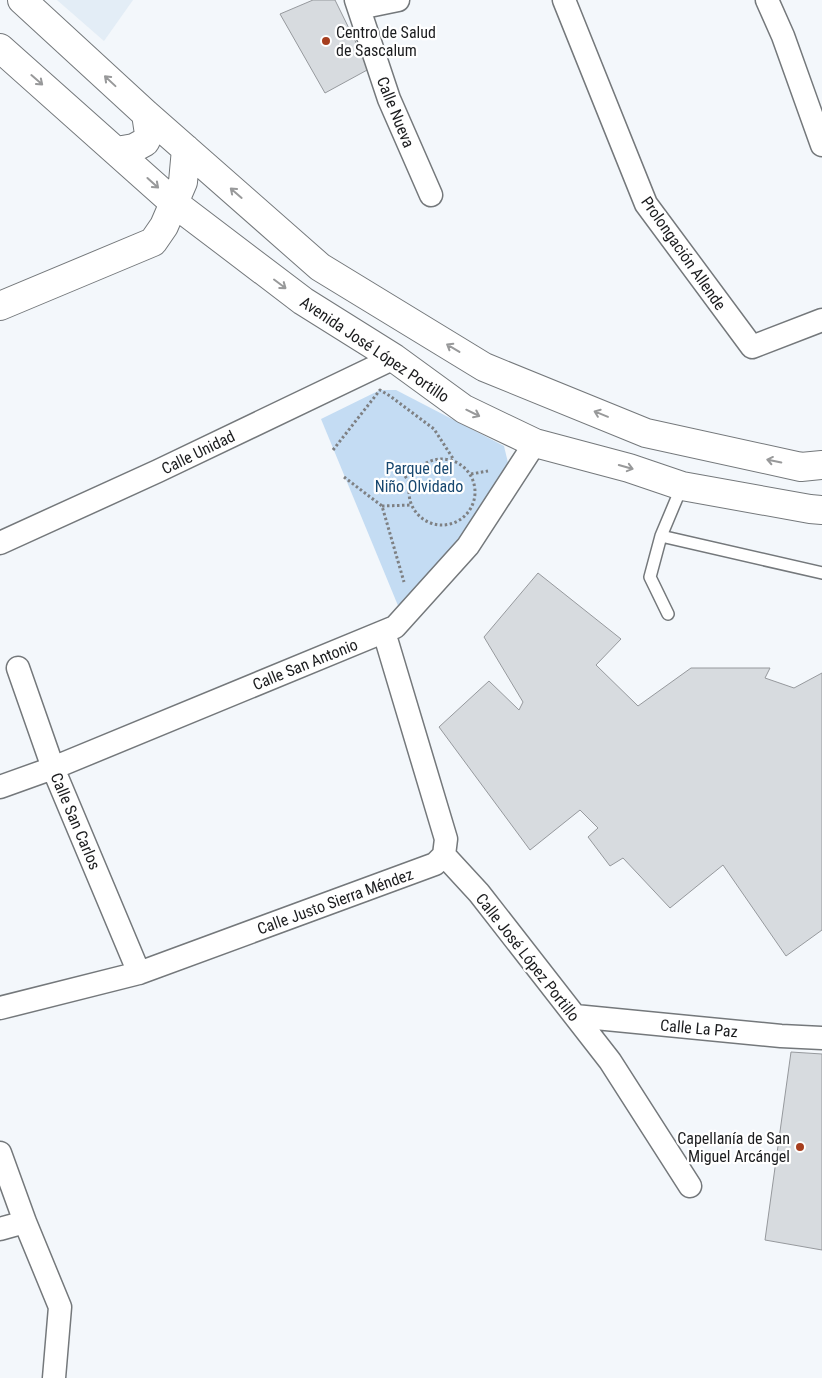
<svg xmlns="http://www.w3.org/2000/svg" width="822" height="1378" viewBox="0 0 822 1378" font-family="'Roboto Condensed',sans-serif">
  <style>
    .built { fill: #e3edf6 }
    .green { fill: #c4dcf3 }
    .building { fill: #d7dbdf; stroke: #96999d }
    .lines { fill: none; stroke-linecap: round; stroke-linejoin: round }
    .lane-casing { stroke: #74787b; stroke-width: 14 }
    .street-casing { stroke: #74787b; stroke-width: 25 }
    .secondary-casing { stroke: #74787b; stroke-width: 30 }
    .path { stroke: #7e8083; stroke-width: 3; stroke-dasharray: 2.5 2.5; stroke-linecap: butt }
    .lane { stroke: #fff; stroke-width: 11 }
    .street { stroke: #fff; stroke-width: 22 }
    .secondary { stroke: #fff; stroke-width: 28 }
    .oneway { stroke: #98999a }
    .poi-dot { fill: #a63e1e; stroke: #fff; stroke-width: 2 }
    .labels { text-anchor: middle; stroke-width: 4.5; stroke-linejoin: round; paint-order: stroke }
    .poi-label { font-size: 16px; fill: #1b1c1e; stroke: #fff; text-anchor: start }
    .street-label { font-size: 16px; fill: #1b1c1e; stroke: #fff }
    .park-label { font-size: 16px; fill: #17476f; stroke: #fff }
  </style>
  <rect width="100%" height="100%" fill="#f3f7fb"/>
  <!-- built -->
  <path class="built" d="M 57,0 L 133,0 L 104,41 Z"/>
  <!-- green -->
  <path class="green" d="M 380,390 L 396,390 L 504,446 L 509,467 L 459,538 L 399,608 L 321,419 Z"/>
  <!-- building -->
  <path class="building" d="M 313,0 L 335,0 L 369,69 L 325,93 L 280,14 Z
    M 538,573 L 621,639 L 596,665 L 638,706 L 691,668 L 770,668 L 765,678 L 794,688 L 822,673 L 822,930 L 786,956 L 723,865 L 670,908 L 623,858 L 610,866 L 588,837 L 598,828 L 580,810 L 530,850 L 439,727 L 489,681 L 519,710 L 523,702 L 484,637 Z
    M 791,1052 L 822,1054 L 822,1250 L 765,1240 Z"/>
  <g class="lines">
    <!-- lane casing -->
    <g class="lane-casing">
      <path id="lane" d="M 661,536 L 822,573
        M 668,614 L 650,577 L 661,536 L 682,486"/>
    </g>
    <!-- street casing -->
    <g class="street-casing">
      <path id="street" d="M 356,0 L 389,99 L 431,195
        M 564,0 L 646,204 L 752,347 L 822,320
        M 767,0 L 783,36 L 822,145
        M 359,8 L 398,0
        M 0,543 L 158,471 L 394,358
        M 18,668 L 53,768 L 139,973
        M 0,787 L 53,768 L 395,627 L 468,546 L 535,443
        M 444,855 L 479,893 L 610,1061 L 690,1186
        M 0,1008 L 139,973 L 435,864 L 444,855 L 446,839 L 384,632
        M 575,1016 L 781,1036 L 822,1038
        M 0,1153 L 25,1222 L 60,1307 L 54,1378
        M 0,1229 L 25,1222"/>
    </g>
    <!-- secondary casing -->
    <g class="secondary-casing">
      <path id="secondary" d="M 22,0 L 146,114 L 320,267 L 484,367 L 646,433 L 801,467 L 822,465
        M 0,48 L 174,203 L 303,301 L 394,358 L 464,409 L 535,443 L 629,468 L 682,486 L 810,509 L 822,510
        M 117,151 L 134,148 L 145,142 L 149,134 L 146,114
        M 0,306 L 153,242 L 164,226 L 183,182 L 186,149"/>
    </g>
    <!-- path -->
    <path class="path" d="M 333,450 L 380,390 L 390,396 L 434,429 L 454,460
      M409 492a33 33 0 1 1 66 0a33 33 0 1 1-66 0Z
      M 471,474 L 488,471
      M 405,476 L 410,483
      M 344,477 L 382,506 L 404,582
      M 382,506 L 411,505"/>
    <!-- lane -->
    <use href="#lane" class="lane"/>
    <!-- street -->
    <use href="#street" class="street"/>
    <!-- secondary -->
    <use href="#secondary" class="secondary"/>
  </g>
  <!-- one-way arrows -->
  <defs><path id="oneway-shaft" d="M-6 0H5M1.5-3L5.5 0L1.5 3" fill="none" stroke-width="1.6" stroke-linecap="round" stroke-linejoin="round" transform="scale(1.25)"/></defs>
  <g class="oneway">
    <use href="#oneway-shaft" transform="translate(37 80) rotate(41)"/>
    <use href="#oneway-shaft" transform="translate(110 81) rotate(-137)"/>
    <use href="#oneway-shaft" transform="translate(153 183) rotate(42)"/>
    <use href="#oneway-shaft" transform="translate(236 193) rotate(-139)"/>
    <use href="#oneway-shaft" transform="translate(280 284) rotate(37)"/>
    <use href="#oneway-shaft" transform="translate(453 348) rotate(-149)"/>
    <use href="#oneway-shaft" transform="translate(473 413) rotate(26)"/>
    <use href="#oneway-shaft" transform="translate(601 414) rotate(-158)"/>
    <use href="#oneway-shaft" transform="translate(774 461) rotate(-168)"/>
    <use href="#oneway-shaft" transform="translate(626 467) rotate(16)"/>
  </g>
  <!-- markers -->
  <g class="poi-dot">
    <circle cx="326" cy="41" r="5"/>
    <circle cx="800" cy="1147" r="5"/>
  </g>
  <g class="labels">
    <!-- poi labels -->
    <g class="poi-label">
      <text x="336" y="38">Centro de Salud<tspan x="336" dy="18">de Sascalum</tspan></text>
      <text x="790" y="1144" text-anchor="end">Capellanía de San<tspan x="790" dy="18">Miguel Arcángel</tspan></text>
    </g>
    <!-- street labels -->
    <g class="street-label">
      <text transform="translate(396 112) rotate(68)" y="6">Calle Nueva</text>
      <text transform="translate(684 253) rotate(55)" y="6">Prolongación Allende</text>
      <text transform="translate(375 349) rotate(34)" y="6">Avenida José López Portillo</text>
      <text transform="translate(198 452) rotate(-26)" y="6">Calle Unidad</text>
      <text transform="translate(305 664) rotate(-22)" y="6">Calle San Antonio</text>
      <text transform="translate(76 821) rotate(67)" y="6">Calle San Carlos</text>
      <text transform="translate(335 901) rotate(-20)" y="6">Calle Justo Sierra Méndez</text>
      <text transform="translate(528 957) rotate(52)" y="6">Calle José López Portillo</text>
      <text transform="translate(699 1028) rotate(5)" y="6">Calle La Paz</text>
    </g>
    <!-- park labels -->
    <g class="park-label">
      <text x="419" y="474">Parque del<tspan x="419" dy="18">Niño Olvidado</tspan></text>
    </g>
  </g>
</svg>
